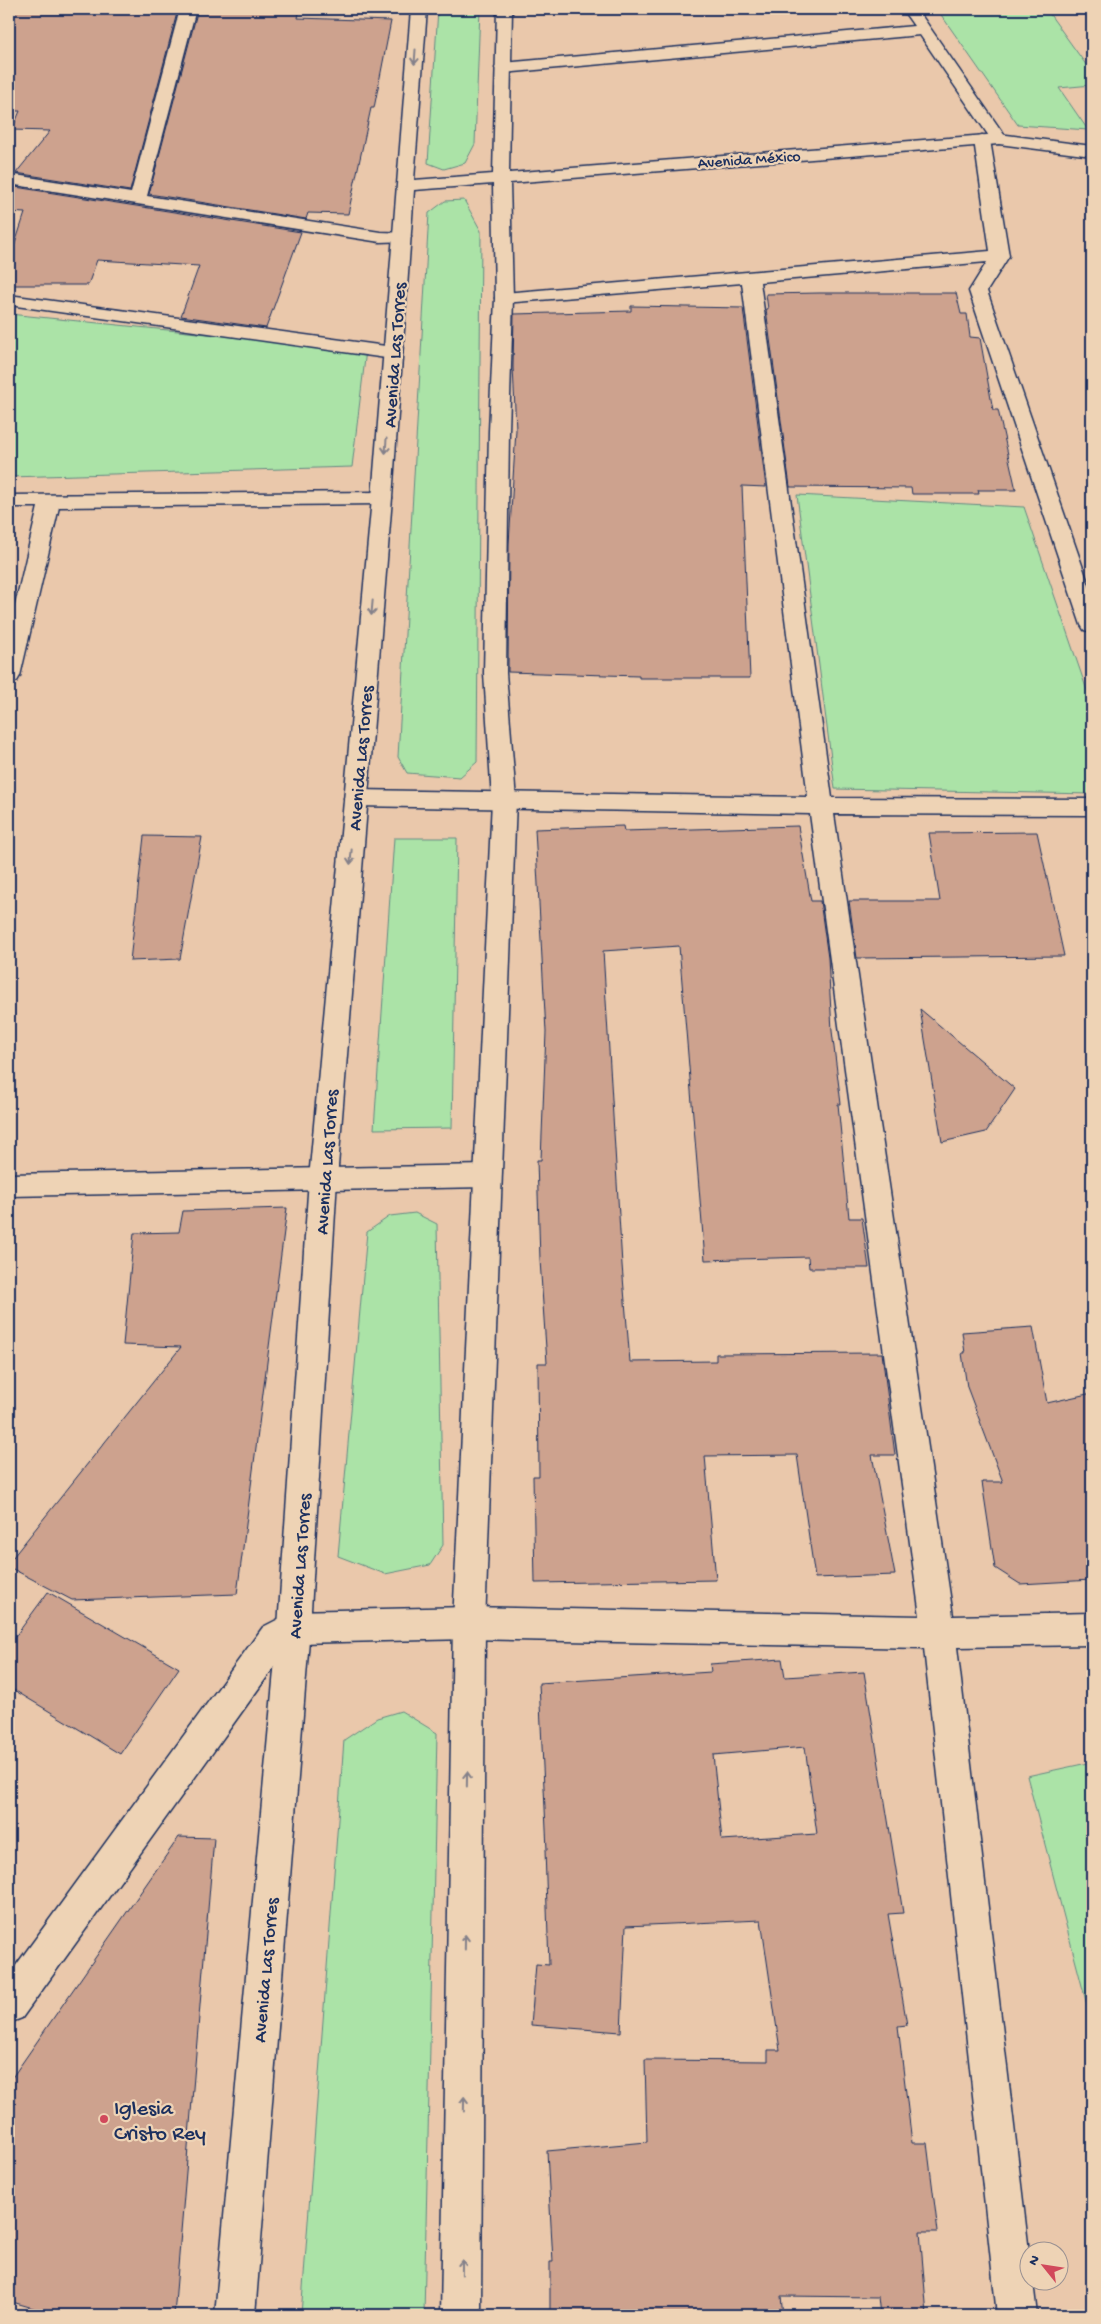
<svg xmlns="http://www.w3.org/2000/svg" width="1101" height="2324" viewBox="0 0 1101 2324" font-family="'Gochi Hand',sans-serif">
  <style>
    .green { fill: #abe3a7; stroke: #638982 }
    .building { fill: #cda28e; stroke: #1b2f5e; fill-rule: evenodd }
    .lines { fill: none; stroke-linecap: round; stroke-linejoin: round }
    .street-casing { stroke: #1b2f5e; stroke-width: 3 }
    .secondary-casing { stroke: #1b2f5e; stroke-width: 3 }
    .street { fill: #eed3b5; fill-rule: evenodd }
    .secondary { fill: #eed3b5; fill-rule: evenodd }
    .oneway { stroke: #84818a }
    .poi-dot { fill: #d1495b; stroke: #eed3b5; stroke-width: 2 }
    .labels { text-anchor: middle; stroke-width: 4.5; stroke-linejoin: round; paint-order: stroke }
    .far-street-label { font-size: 16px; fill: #1b2f5e; stroke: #eed3b5 }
    .street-label { font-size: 19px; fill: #1b2f5e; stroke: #eed3b5 }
    .near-poi-label { font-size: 22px; fill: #1b2f5e; stroke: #eed3b5; text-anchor: start }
  </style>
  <rect width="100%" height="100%" fill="#eac8ab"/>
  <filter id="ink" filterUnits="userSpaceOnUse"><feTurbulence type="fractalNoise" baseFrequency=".02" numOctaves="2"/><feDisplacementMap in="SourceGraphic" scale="10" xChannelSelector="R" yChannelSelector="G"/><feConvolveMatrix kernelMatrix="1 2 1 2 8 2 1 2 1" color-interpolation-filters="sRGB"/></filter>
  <g filter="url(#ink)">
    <!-- green -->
    <path class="green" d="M 438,9 L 480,9 L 475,144 L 465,163 L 444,169 L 428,163 Z
      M 937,9 L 1046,9 L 1092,73 L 1092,85 L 1059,88 L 1088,130 L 1018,125 Z
      M 464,200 L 481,231 L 477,762 L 460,777 L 407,773 L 398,757 L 429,213 L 445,201 Z
      M 9,314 L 366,350 L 352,467 L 9,477 Z
      M 797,495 L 1024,507 L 1092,705 L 1092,794 L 835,789 Z
      M 394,838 L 457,838 L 452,1128 L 374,1129 Z
      M 415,1213 L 437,1224 L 443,1545 L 430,1565 L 385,1574 L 338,1556 L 367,1232 L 390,1216 Z
      M 401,1711 L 437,1733 L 424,2315 L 301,2315 L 344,1740 L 377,1718 Z
      M 1092,1762 L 1092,2024 L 1027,1776 Z"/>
    <!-- building -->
    <path class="building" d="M 9,9 L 178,9 L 130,191 L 16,173 L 50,131 L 12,130 L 20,111 L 9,111 Z
      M 198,9 L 300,9 L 298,18 L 391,21 L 374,108 L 371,108 L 348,214 L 308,213 L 306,219 L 149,194 Z
      M 9,186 L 301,232 L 266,328 L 181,316 L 199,266 L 97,260 L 88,285 L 9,285 L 9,262 L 25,213 L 9,212 Z
      M 819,293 L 956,293 L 961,314 L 967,314 L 970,337 L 980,338 L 993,410 L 998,410 L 1016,490 L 978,490 L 979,494 L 912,494 L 911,488 L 790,487 L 766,309 L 768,309 L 766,294 Z
      M 631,306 L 743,308 L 766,487 L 742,486 L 750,678 L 639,678 L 639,676 L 508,672 L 509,544 L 516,430 L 513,367 L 514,314 L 631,311 Z
      M 623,826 L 624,831 L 798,826 L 811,901 L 820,901 L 828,958 L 832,1031 L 841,1104 L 838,1104 L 849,1218 L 862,1218 L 869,1268 L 809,1268 L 808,1257 L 705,1260 L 679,946 L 603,951 L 622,1265 L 630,1362 L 716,1361 L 716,1354 L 882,1353 L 895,1455 L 872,1455 L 895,1575 L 815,1578 L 797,1455 L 705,1456 L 716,1580 L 535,1583 L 533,1476 L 539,1476 L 538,1363 L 547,1363 L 540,1260 L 537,1160 L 541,1160 L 546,1032 L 535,829 Z
      M 1037,832 L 1064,956 L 857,958 L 849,901 L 940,901 L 929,833 Z
      M 144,836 L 202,837 L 180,959 L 130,961 Z
      M 920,1009 L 1015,1089 L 986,1132 L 942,1142 Z
      M 287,1208 L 237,1594 L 72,1600 L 9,1567 L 9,1562 L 181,1347 L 123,1345 L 134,1233 L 179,1232 L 183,1211 Z
      M 1033,1327 L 1047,1403 L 1092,1393 L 1092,1580 L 1020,1584 L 995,1568 L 982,1482 L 1003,1482 L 967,1387 L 962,1353 L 965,1353 L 962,1332 Z
      M 48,1592 L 179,1668 L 120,1754 L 9,1687 L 9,1645 Z
      M 782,1659 L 785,1677 L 864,1672 L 903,1913 L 888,1914 L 907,2025 L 898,2026 L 912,2143 L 927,2143 L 938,2232 L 920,2232 L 927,2315 L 880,2315 L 878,2297 L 781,2296 L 783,2315 L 550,2315 L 550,2262 L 553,2262 L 547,2151 L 647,2142 L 645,2060 L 768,2061 L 768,2050 L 780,2050 L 761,1920 L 626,1926 L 621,2032 L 531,2025 L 536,1964 L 549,1965 L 545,1850 L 547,1850 L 539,1683 L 711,1672 L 710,1664 ZM 805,1747 L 817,1834 L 722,1840 L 713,1755 Z
      M 179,1837 L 214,1838 L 174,2315 L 57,2315 L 9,2301 L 9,2082 Z"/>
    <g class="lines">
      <!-- street casing -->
      <g class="street-casing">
        <path id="street" d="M 180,9 L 196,9 L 147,196 L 380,232 L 408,233 L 411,237 L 408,241 L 380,242 L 9,184 L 9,174 L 131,193 Z
          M 902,9 L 917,9 L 1007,139 L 1005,142 L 993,142 L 920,35 L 503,73 L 497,71 L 495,68 L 497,65 L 503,63 L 914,26 Z
          M 982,135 L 988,137 L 990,140 L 1009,256 L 987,291 L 1092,594 L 1092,632 L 1084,630 L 1081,625 L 969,291 L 987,262 L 760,282 L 832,798 L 1092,799 L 1092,815 L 834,814 L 953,1616 L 1092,1613 L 1092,1645 L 957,1647 L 1029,2252 L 1028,2282 L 1033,2282 L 1037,2315 L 997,2315 L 924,1648 L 469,1639 L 298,1643 L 287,1649 L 22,2018 L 9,2023 L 9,1975 L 263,1627 L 294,1611 L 469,1607 L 920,1616 L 810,814 L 356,806 L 348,804 L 344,798 L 348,792 L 356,790 L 808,797 L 742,283 L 504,303 L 498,302 L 495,298 L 498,294 L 504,293 L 990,251 L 974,140 L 976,137 Z
          M 9,295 L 393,347 L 400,349 L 402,353 L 400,357 L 393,359 L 9,305 Z
          M 382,492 L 389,494 L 392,498 L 389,502 L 382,504 L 59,507 L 20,676 L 17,681 L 9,683 L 9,631 L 38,507 L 9,507 L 9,495 Z
          M 487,1165 L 497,1168 L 501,1176 L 497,1184 L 487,1187 L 9,1196 L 9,1174 Z"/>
      </g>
      <!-- secondary casing -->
      <g class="secondary-casing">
        <path id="secondary" d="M 411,9 L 427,9 L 414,180 L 493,174 L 497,9 L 512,9 L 509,173 L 999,134 L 1092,146 L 1092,156 L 999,144 L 510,183 L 513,298 L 509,431 L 506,673 L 516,800 L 485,1623 L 481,2315 L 441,2315 L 453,1623 L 492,800 L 484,673 L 489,431 L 495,298 L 493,184 L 414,190 L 392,498 L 337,1179 L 310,1627 L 255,2315 L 215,2315 L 278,1627 L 309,1179 L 372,498 Z"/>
      </g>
      <!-- street -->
      <use href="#street" class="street"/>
      <!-- secondary -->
      <use href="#secondary" class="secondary"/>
    </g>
    <!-- one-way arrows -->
    <defs><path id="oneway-shaft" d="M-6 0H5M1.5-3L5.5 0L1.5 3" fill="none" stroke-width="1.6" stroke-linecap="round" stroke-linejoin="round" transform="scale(1.25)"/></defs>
    <g class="oneway">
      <use href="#oneway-shaft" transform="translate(415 57) rotate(94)"/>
      <use href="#oneway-shaft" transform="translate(386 446) rotate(94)"/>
      <use href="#oneway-shaft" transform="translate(372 608) rotate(95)"/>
      <use href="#oneway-shaft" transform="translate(351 857) rotate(95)"/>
      <use href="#oneway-shaft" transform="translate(467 1779) rotate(-89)"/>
      <use href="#oneway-shaft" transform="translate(465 1942) rotate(-89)"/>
      <use href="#oneway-shaft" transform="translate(464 2104) rotate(-89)"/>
      <use href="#oneway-shaft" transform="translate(462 2267) rotate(-89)"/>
    </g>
  </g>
  <!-- markers -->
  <circle class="poi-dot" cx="104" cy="2119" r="5"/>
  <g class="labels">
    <!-- far-street labels -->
    <g class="far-street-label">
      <text transform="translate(749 158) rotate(-4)" y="6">Avenida México</text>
    </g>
    <!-- street labels -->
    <g class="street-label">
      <text transform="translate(393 355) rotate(-86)" y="7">Avenida Las Torres</text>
      <text transform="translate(359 758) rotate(-85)" y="7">Avenida Las Torres</text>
      <text transform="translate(325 1162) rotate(-86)" y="7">Avenida Las Torres</text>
      <text transform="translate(298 1566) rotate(-86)" y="7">Avenida Las Torres</text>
      <text transform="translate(264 1970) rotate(-85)" y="7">Avenida Las Torres</text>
    </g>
    <!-- near-poi labels -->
    <g class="near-poi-label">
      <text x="114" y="2114">Iglesia<tspan x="114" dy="25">Cristo Rey</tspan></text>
    </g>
  </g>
  <!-- margin -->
  <rect width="1101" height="2324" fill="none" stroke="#eed3b5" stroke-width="30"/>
  <rect x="15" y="15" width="1071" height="2294" fill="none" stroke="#1b2f5e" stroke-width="2" filter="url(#ink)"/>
  <!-- north arrow -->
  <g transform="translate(1044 2266) rotate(300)"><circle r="24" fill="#eed3b5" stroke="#9a9192"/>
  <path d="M0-4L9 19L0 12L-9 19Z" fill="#d1495b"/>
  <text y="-8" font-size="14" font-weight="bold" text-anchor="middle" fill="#1b2f5e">N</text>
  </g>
</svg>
